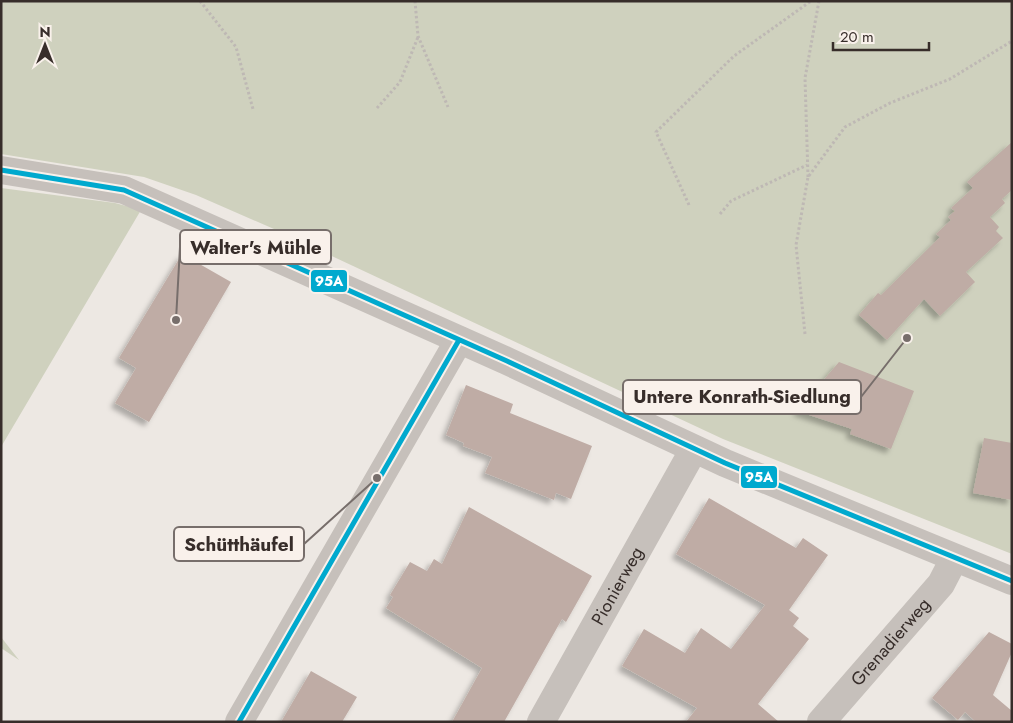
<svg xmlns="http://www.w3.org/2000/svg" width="1013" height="723" viewBox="0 0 1013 723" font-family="Jost,sans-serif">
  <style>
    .green { fill: #cfd1be }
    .building { fill: #bfaca5; filter: url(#shadow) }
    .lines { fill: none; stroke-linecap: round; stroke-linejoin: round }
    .path { stroke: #beb8b4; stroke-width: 3; stroke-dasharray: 2.5 2.5; stroke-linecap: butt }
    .minor { stroke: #c6c0bb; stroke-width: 28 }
    .bus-1-casing { stroke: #f9f1eb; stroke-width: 9 }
    .bus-1 { stroke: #00a9ce; stroke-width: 5 }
    .labels { text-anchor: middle; stroke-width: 4.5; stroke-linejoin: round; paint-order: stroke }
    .street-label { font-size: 18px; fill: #372d2a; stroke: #f9f1eb }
    .leader { fill: none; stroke: #776e6b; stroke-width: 2 }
    .callout-dot { fill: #776e6b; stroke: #f9f1eb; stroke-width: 2 }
    .callout { fill: #f9f1eb; stroke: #776e6b; stroke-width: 2 }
    .callout-label { font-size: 19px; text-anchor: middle; font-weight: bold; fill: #372d2a }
    .line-badge { stroke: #f9f1eb; stroke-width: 2 }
    .badge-label { font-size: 14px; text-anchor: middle; font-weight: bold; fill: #fff }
  </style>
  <defs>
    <filter id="shadow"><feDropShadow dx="-4.5" dy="4.5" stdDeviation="2.5" flood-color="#0004"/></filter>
  </defs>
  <rect width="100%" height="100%" fill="#ede8e3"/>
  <!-- green -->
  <path class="green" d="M 1,1 L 1012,1 L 1012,554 L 723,439 L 274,229 L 196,195 L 144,177 L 1,154 Z
    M 1,188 L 115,203 L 141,210 L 1,447 Z
    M 1,637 L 19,660 L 1,648 Z"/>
  <!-- building -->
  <path class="building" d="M 1012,142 L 1012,190 L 1002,199 L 1005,203 L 990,217 L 999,227 L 996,231 L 1003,238 L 966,272 L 975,282 L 940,316 L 924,299 L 887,340 L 859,315 L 878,293 L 881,295 L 940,237 L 936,234 L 951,220 L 948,217 L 955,211 L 951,208 L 973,188 L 967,182 Z
    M 182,254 L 231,282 L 149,422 L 115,403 L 136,368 L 119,358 Z
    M 839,362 L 914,391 L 891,449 L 850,434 L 852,429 L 797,411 Z
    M 466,385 L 513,404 L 510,413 L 592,446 L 571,499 L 556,493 L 554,500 L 485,473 L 492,457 L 463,446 L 464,443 L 446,435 Z
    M 984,438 L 1012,443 L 1012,500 L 973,493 Z
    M 709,498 L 796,548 L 803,538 L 828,555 L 789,610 L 799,618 L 793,626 L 809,639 L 758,704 L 779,722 L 686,722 L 697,708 L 622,666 L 644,629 L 685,653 L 701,628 L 731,649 L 765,605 L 676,554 Z
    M 469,507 L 592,576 L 566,622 L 562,619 L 504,722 L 452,722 L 482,668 L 386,608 L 393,597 L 390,595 L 410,562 L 427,571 L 434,559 L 442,564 Z
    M 989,632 L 1012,644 L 1012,652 L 993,695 L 1012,711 L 1012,722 L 976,722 L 965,712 L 958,720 L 932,698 Z
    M 311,671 L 357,697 L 342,722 L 281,722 Z"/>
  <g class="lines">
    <!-- path -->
    <path class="path" d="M 200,1 L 236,47 L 253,109
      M 415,1 L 418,36 L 448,107
      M 377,108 L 400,82 L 418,37
      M 808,177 L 805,78 L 819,1
      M 689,205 L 656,132 L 734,56 L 811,1
      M 720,214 L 731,201 L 807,165
      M 805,334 L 796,245 L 808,177 L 845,127 L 890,103 L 950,79 L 1012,41"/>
    <!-- minor -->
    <g class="minor">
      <path d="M 1,170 L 124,190 L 507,361 L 725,463 L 1012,581"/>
      <path d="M 239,722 L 459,340"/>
      <path id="s1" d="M 541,722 L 694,449"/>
      <path id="s2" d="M 821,722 L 941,584 L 954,559"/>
    </g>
    <!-- bus-1 casing -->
    <g class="bus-1-casing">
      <path id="bus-1" d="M 1,170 L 124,190 L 507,361 L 725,463 L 1012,581
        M 239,722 L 459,340"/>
    </g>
    <!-- bus-1 -->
    <use href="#bus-1" class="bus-1"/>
  </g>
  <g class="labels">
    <!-- street labels -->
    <g class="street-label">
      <text dy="6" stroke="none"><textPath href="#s1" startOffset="156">Pionierweg</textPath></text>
      <text dy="6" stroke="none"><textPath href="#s2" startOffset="106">Grenadierweg</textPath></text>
    </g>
  </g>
  <!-- callouts -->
  <path class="leader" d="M176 320L180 247M907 338L861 397M377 478L304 544"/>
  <g class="callout-dot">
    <circle cx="176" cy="320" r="5"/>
    <circle cx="907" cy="338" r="5"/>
    <circle cx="377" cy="478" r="5"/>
  </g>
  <g class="callout">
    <rect x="180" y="230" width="151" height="34" rx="5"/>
    <rect x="623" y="380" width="238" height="34" rx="5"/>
    <rect x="174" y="527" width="130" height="34" rx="5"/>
  </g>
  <g class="callout-label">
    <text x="256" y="254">Walter's Mühle</text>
    <text x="742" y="403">Untere Konrath-Siedlung</text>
    <text x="239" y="551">Schütthäufel</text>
  </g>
  <g class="line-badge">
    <rect x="310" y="269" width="38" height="24" rx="5" fill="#00a9ce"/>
    <rect x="740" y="465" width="38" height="24" rx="5" fill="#00a9ce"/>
  </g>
  <g class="badge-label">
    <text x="329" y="286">95A</text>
    <text x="759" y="482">95A</text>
  </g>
  <!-- border -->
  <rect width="1013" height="723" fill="none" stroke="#372d2a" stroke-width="5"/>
  <!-- north arrow -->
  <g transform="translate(45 45)" stroke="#f9f1eb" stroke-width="4" paint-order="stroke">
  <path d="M0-4L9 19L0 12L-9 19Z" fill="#372d2a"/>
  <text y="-8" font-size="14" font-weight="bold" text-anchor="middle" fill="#372d2a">N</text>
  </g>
  <!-- scale -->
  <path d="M833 42v8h96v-8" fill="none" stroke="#372d2a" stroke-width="2.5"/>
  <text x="840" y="42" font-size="15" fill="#372d2a" stroke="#f9f1eb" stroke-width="4" paint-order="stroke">20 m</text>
</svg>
